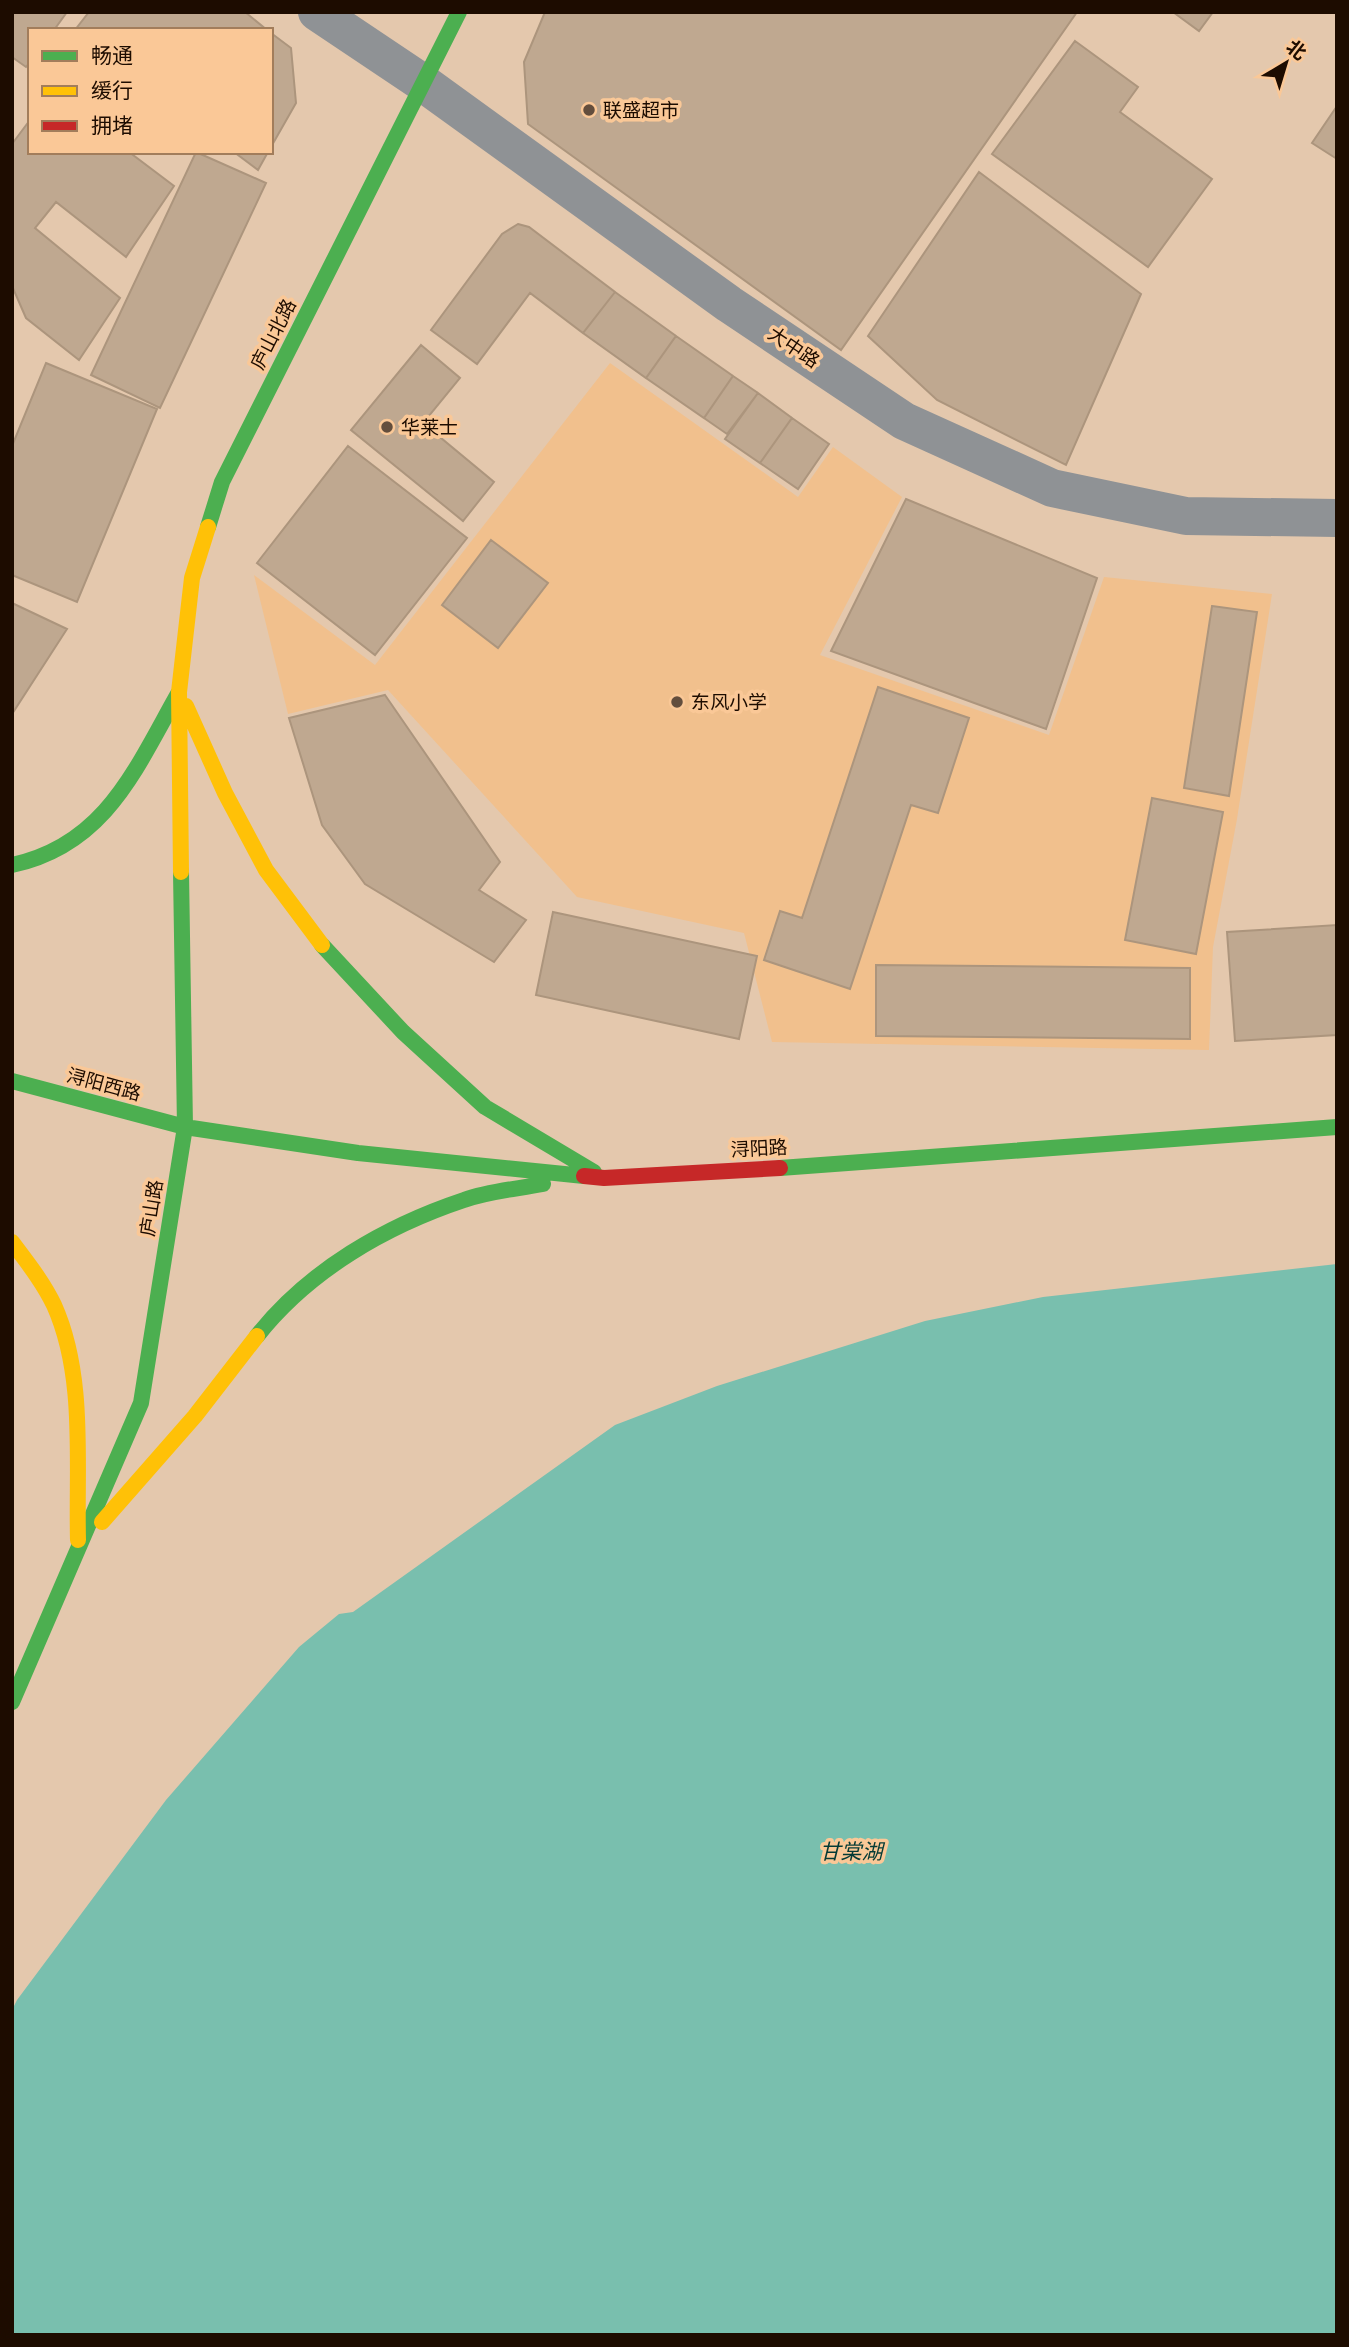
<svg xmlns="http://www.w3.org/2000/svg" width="1349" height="2347" viewBox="0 0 1349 2347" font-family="'Nunito Sans','Noto Sans SC',sans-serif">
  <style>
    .built { fill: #f1c08d }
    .water { fill: #79bfae }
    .building { fill: #bfa890; stroke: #ac957d; stroke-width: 2 }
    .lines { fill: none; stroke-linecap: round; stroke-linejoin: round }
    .street { stroke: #8f9295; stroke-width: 38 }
    .fast { stroke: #4caf50; stroke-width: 16 }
    .slow { stroke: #ffc107; stroke-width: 16 }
    .jam { stroke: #c62828; stroke-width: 16 }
    .poi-dot { fill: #634e3d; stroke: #fac897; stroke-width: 2.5 }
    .labels { text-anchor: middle; stroke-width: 7; stroke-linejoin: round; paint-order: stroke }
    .poi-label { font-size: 19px; fill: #1d0c00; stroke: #fac897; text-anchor: start }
    .street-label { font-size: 19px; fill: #1d0c00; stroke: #fac897 }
    .water-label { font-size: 21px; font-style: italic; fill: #043a35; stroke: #fac897 }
  </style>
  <rect width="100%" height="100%" fill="#e4c8ad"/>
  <!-- built -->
  <path class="built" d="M 610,363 L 798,497 L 833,447 L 902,497 L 820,655 L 1049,735 L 1104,577 L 1272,594 L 1237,819 L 1213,947 L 1209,1050 L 772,1042 L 744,933 L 577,897 L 388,690 L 288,714 L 254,575 L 375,665 Z"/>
  <!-- water -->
  <path class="water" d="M 1337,1264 L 1337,2335 L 12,2335 L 12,2010 L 17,2000 L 166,1800 L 299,1647 L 339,1614 L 353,1612 L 615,1425 L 717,1386 L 925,1321 L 1043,1297 Z"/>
  <!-- building -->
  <path class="building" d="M 12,12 L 67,12 L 54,30 L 30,30 L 30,62 L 26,67 L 12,57 Z
    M 89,12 L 245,12 L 267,30 L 75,30 Z
    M 545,12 L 1077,12 L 841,350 L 528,124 L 524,62 Z
    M 1173,12 L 1213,12 L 1199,31 Z
    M 271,33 L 291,48 L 296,103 L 271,147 Z
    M 1075,41 L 1138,87 L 1120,112 L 1212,179 L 1148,267 L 992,154 Z
    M 1337,106 L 1337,159 L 1312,143 Z
    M 30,120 L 30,152 L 129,152 L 174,186 L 126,257 L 56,202 L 35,228 L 120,298 L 79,360 L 26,318 L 12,286 L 12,144 Z
    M 196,152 L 266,183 L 160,408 L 91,375 Z
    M 234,152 L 268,152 L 258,170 Z
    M 979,172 L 1141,294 L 1066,465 L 937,400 L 868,336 Z
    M 518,224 L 529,227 L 615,292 L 583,333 L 530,293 L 477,364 L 431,330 L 502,234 Z
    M 615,292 L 676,336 L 646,378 L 583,333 Z
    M 676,336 L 733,376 L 704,418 L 646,378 Z
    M 421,345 L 460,378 L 423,423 L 494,482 L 463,521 L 351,430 Z
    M 46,363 L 157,409 L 77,602 L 12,575 L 12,446 Z
    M 733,376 L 758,393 L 727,434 L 704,418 Z
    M 758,393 L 792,418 L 760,463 L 725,439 Z
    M 792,418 L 829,444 L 798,489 L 760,463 Z
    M 348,446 L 467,538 L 375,655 L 257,563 Z
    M 906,499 L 1097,578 L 1046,729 L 831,651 Z
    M 491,540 L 548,583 L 498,648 L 442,605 Z
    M 12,603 L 67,629 L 12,714 Z
    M 1212,606 L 1257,612 L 1229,796 L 1184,788 Z
    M 878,687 L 969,718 L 938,813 L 911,805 L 850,989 L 764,960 L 780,911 L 802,918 Z
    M 385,695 L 500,862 L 479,890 L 526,920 L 494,962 L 365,884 L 322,825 L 289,718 Z
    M 1152,798 L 1223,812 L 1196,954 L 1125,940 Z
    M 553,912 L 757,956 L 739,1039 L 536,995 Z
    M 1337,925 L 1337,1035 L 1235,1041 L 1227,932 Z
    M 876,965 L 1190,968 L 1190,1039 L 876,1036 Z"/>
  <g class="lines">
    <!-- street -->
    <path class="street" d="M 317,12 L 423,83 L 729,304 L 904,421 L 1052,488 L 1186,516 L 1337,518"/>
    <!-- fast -->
    <path class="fast" d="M 208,527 L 222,482 L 459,12
      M 12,865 C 105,845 135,770 178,694
      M 322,945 L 403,1032 L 485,1107 L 594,1172
      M 12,1081 L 185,1127 L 358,1153 L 584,1176
      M 780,1168 L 1337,1127
      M 257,1336 C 309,1270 386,1226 464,1200 C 489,1191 517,1189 543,1184
      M 12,1702 L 141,1403 L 185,1127 L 181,872"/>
    <!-- slow -->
    <path class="slow" d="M 186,706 L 225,793 L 266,870 L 322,945
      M 181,872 L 179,692 L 192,578 L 208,527
      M 12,1242 C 27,1262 43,1282 54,1305 C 86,1376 76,1464 78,1540
      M 102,1522 L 195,1416 L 257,1336"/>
    <!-- jam -->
    <path class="jam" d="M 584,1176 L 604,1178 L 780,1168"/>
  </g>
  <!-- markers -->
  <g class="poi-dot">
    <circle cx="589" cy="110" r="7"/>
    <circle cx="387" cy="427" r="7"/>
    <circle cx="677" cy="702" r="7"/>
  </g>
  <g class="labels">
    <!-- poi labels -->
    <g class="poi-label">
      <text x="603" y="117">联盛超市</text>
      <text x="401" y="434">华莱士</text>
      <text x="691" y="709">东风小学</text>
    </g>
    <!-- street labels -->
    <g class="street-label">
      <text transform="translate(273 334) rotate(-63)" y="7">庐山北路</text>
      <text transform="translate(794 347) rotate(34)" y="7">大中路</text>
      <text transform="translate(104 1084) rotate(15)" y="7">浔阳西路</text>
      <text transform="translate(759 1148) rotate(-3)" y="7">浔阳路</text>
      <text transform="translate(151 1208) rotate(-81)" y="7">庐山路</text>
    </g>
    <!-- water labels -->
    <g class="water-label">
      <text x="851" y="1859">甘棠湖</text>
    </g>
  </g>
  <!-- border -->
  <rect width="1349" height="2347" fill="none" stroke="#1d0c00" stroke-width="28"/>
  <!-- legend -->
  <rect x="28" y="28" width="245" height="126" fill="#fac897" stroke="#a27d5b" stroke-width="2"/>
  <rect x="42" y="51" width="35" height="10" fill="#4caf50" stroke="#a27d5b" stroke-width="2"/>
  <text x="91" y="63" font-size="21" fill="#1d0c00">畅通</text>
  <rect x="42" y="86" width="35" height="10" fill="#ffc107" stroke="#a27d5b" stroke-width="2"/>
  <text x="91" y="98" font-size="21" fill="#1d0c00">缓行</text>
  <rect x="42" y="121" width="35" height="10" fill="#c62828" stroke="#a27d5b" stroke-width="2"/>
  <text x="91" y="133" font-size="21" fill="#1d0c00">拥堵</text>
  <!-- north arrow -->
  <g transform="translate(1286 63) rotate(38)" stroke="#fac897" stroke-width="5" paint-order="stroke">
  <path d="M0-5L12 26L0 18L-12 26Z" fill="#1d0c00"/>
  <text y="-10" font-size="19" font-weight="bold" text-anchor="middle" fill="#1d0c00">北</text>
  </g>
</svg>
